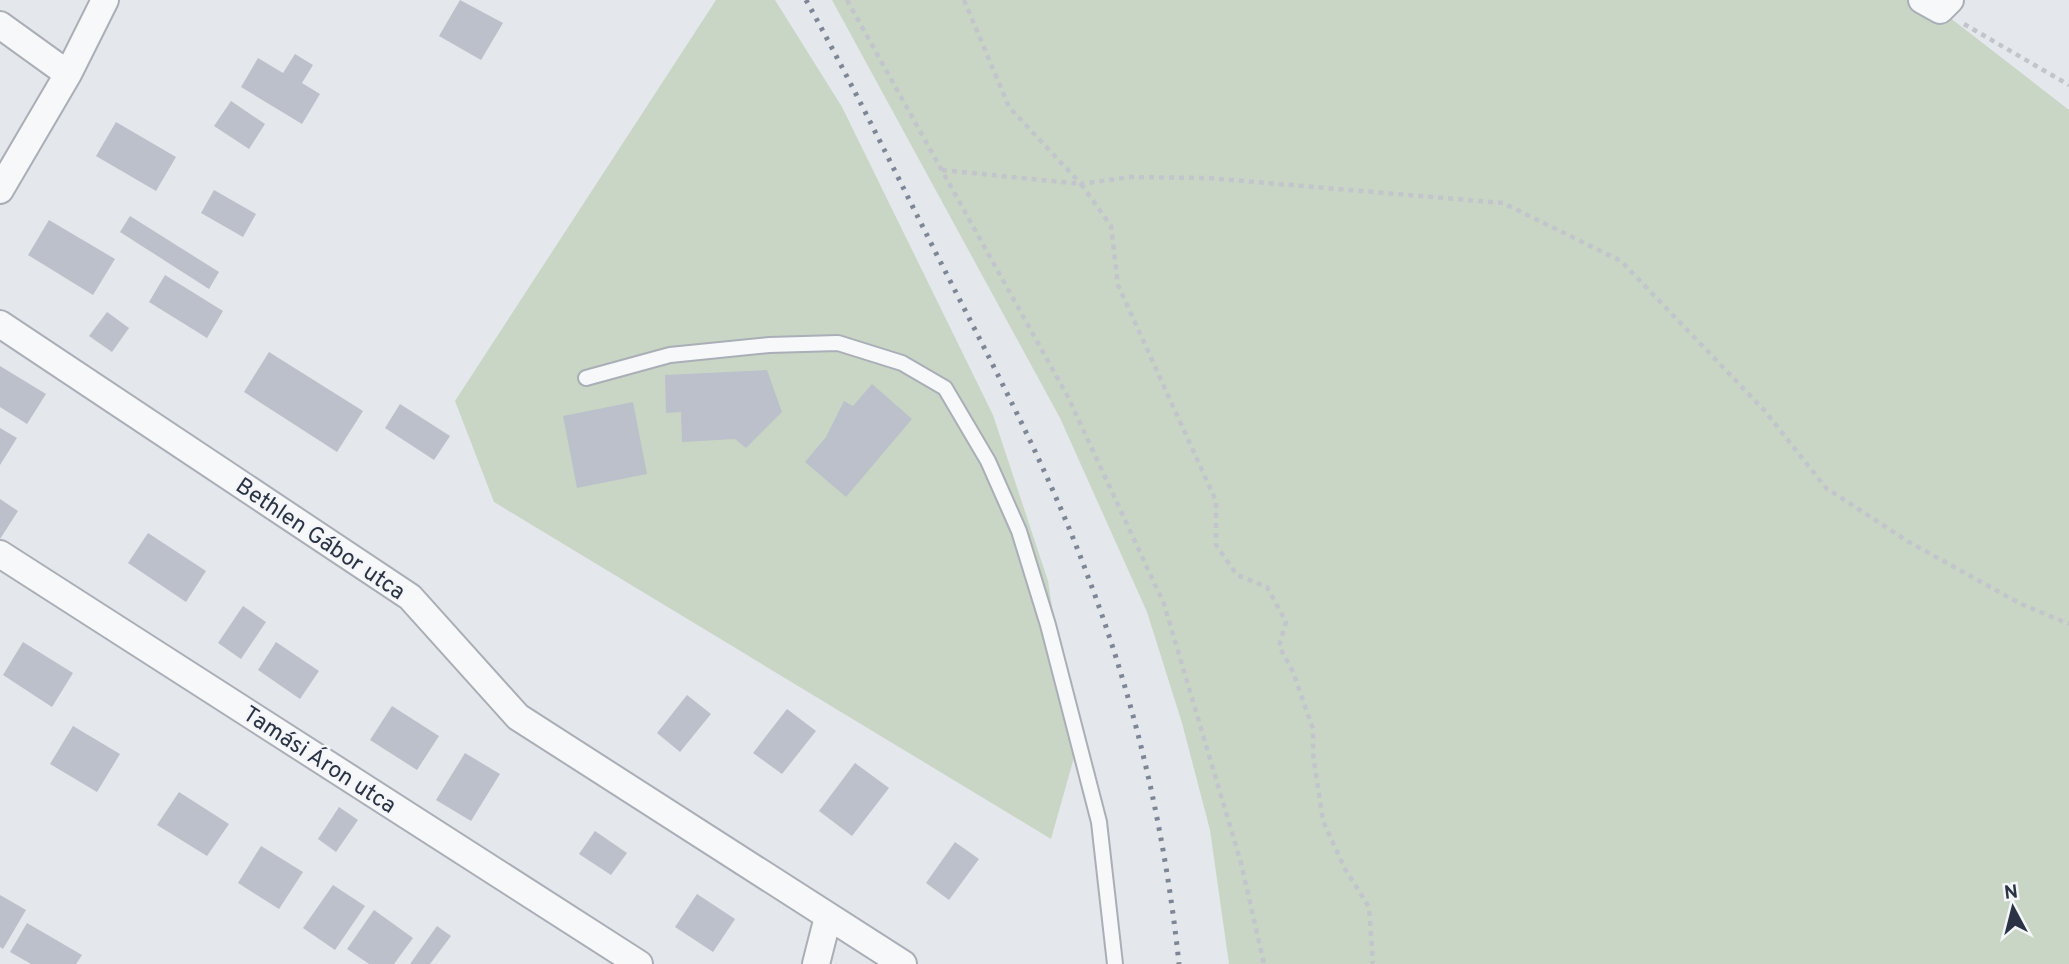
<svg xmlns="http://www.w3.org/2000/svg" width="2069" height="964" viewBox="0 0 2069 964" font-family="Overpass,sans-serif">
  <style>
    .green { fill: #c9d6c5 }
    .building { fill: #bbc0ca }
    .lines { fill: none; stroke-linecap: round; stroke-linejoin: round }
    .service-casing { stroke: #a9aeb7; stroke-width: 18 }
    .minor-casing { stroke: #a9aeb7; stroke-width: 30 }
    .path { stroke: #c2c5cb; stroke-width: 4.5; stroke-dasharray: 5 5; stroke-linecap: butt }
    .service { stroke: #f7f8fa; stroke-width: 14 }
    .minor { stroke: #f7f8fa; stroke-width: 26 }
    .rail { stroke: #7d8696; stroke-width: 5; stroke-dasharray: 3.5 7; stroke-linecap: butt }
    .labels { text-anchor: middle; stroke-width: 5; stroke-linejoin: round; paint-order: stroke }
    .street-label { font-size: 23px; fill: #2b3445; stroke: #f4f6f9 }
  </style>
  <rect width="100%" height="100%" fill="#e4e7ec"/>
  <!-- green -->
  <path class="green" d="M 716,0 L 775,0 L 842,107 L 993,415 L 1048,581 L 1075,754 L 1051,839 L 494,502 L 455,401 Z
    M 832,0 L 1922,0 L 1940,10 L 2069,110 L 2069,964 L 1229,964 L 1210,830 L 1182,723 L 1147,612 L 1060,418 Z"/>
  <!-- building -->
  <path class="building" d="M 460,0 L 503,23 L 481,60 L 439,36 Z
    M 295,54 L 313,65 L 302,83 L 320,94 L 302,124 L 241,87 L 258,58 L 283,73 Z
    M 231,101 L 265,124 L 249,149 L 214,126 Z
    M 116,122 L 176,157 L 156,191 L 96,156 Z
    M 214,190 L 256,214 L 243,237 L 201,213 Z
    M 130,216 L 219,272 L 209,289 L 120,232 Z
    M 49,220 L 115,259 L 93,295 L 28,255 Z
    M 165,275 L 223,311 L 207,338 L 149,302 Z
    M 107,312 L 129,328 L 112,352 L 89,336 Z
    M 269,352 L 363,411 L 337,452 L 244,392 Z
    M 0,366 L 46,394 L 27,424 L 0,407 Z
    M 767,370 L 782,412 L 746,448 L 735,439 L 682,442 L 681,412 L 666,413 L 665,375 Z
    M 872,384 L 912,419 L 846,497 L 805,462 L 826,437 L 844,401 L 853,406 Z
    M 633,402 L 647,474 L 577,488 L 563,416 Z
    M 400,404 L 450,436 L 434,460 L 385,428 Z
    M 0,428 L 17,438 L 0,465 Z
    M 0,499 L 18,511 L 0,539 Z
    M 148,533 L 206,571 L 186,602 L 128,563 Z
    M 243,606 L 266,622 L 241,659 L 218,643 Z
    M 23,642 L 73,673 L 52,707 L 3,675 Z
    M 276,642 L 319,671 L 300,699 L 258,670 Z
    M 687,695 L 711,714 L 680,752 L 657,733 Z
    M 392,706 L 439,736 L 417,770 L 370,740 Z
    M 787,709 L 816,731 L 782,774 L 753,753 Z
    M 73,726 L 120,754 L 97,792 L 50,764 Z
    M 465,753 L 500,774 L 471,821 L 436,800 Z
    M 855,763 L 889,788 L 852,836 L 819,811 Z
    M 179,792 L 229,824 L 207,856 L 157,825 Z
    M 339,807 L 358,820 L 336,852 L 318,839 Z
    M 595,831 L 627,853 L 611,875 L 579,854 Z
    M 955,842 L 979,859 L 949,900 L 926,883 Z
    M 261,846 L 303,872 L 279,909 L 238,883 Z
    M 333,885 L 365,906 L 335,950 L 303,928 Z
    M 697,894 L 735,919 L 713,952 L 675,927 Z
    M 0,895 L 26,910 L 3,949 L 0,947 Z
    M 374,910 L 413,938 L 394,964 L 369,964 L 347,949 Z
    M 27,923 L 82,955 L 76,964 L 31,964 L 10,952 Z
    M 437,926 L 451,936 L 430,964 L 410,964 Z"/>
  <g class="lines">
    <!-- service casing -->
    <g class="service-casing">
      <path id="service" d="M 586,378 L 670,355 L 769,345 L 838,343 L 902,363 L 945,388 L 988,461 L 1019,531 L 1048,625 L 1099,822 L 1115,964"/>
    </g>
    <!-- minor casing -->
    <g class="minor-casing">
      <path id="minor" d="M 1922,0 L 1940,10 L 1950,0
        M 0,25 L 68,74
        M 0,190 L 68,74 L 105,0
        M 0,324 L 410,597 L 518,717 L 903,964
        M 0,554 L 639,964
        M 816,964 L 828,917"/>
    </g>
    <!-- path -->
    <path class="path" d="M 847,0 L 1068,397 L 1164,604 L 1241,863 L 1264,964
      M 964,0 L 1009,107 L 1081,184 L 1129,177 L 1208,178 L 1503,203 L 1621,261 L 1764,410 L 1826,488 L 1909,542 L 2021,604 L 2069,624
      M 1964,24 L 2069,85
      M 942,170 L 1081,184 L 1111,226 L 1118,285 L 1216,501 L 1216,545 L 1237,575 L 1267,587 L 1286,622 L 1279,646 L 1293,672 L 1313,729 L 1313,754 L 1323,821 L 1345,869 L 1369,907 L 1373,964"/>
    <!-- service -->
    <use href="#service" class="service"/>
    <!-- minor -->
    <use href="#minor" class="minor"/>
    <!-- rail -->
    <path class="rail" d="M 806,0 C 853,85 895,172 939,259 C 991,362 1047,466 1087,574 C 1135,700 1165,830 1179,964"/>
  </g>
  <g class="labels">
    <!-- street labels -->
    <g class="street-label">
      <text transform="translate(321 538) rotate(34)" y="8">Bethlen Gábor utca</text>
      <text transform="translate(320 759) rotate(33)" y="8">Tamási Áron utca</text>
    </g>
  </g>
  <!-- north arrow -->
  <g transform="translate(2013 908) rotate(353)" stroke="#f4f6f9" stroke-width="5" paint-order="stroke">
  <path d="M0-5L12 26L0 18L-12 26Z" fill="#2b3445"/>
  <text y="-10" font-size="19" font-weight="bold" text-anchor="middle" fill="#2b3445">N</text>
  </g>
</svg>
